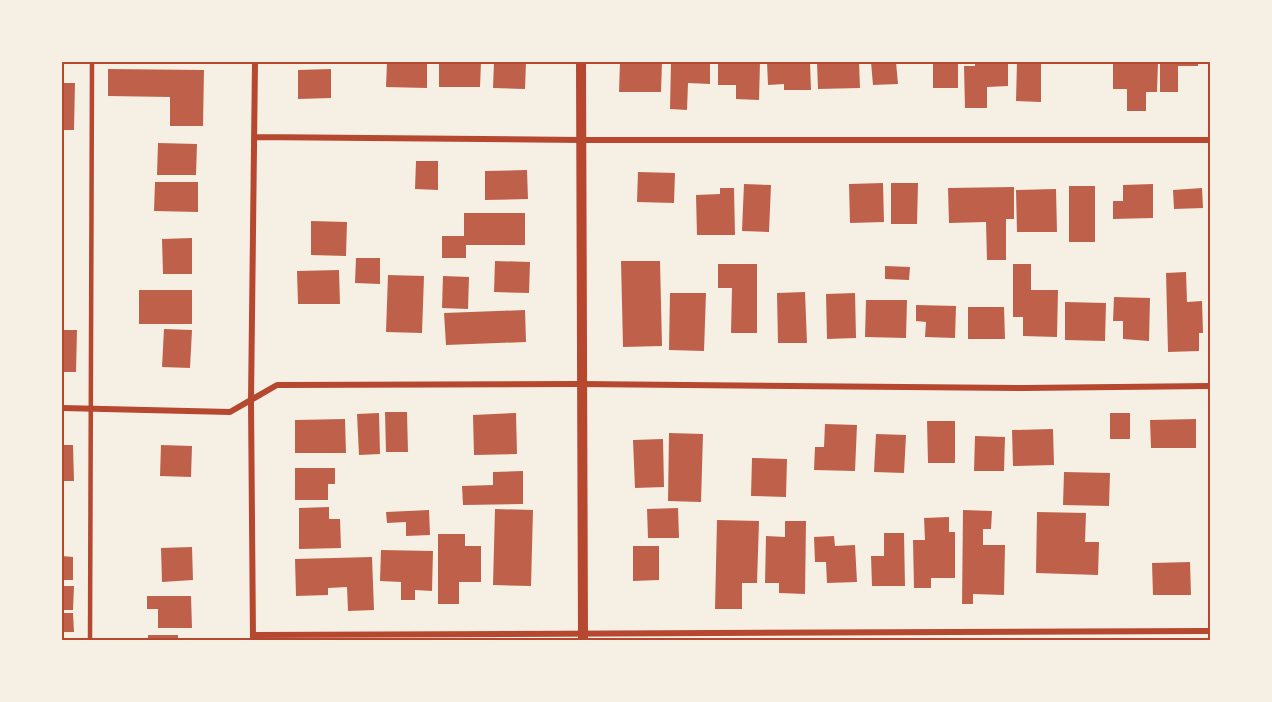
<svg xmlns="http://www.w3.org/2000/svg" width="1272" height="702" viewBox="0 0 1272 702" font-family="'PT Sans',sans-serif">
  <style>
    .building { fill: #bf614a }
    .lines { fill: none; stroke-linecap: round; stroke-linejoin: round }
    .service { stroke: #b5482f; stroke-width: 4.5 }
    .minor { stroke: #b5482f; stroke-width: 6 }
    .tertiary { stroke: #b5482f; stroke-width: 10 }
    .neatline { fill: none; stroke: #b5482f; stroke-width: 2 }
  </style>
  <rect width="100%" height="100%" fill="#f6efe4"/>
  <!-- building -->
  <path class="building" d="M 387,62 L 427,62 L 427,88 L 386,87 Z
    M 439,62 L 481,62 L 480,87 L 439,87 Z
    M 494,62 L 526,62 L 525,89 L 493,88 Z
    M 620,62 L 662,62 L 661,92 L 619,92 Z
    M 671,62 L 710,62 L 710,84 L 688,83 L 687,110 L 670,109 Z
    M 718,62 L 760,62 L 759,100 L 736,99 L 736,85 L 718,85 Z
    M 767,62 L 810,62 L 811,90 L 784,90 L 784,84 L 768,85 Z
    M 817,62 L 859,62 L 860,88 L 818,89 Z
    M 871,62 L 896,62 L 898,84 L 873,85 Z
    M 933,62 L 958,62 L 958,88 L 933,88 Z
    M 975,62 L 1008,62 L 1008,86 L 987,87 L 987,108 L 965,108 L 964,66 L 975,66 Z
    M 1017,62 L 1041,62 L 1041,102 L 1016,101 Z
    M 1113,62 L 1158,62 L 1157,92 L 1146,92 L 1146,111 L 1127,111 L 1127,89 L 1113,89 Z
    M 1160,62 L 1198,62 L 1198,66 L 1178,66 L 1178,92 L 1160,92 Z
    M 108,69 L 204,70 L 203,126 L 170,126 L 170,97 L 108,96 Z
    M 331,69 L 331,98 L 298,99 L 298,70 Z
    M 62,83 L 75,83 L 74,130 L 62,130 Z
    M 158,143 L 197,144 L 196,175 L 157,175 Z
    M 416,161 L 438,161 L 438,190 L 415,189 Z
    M 527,170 L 528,199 L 485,200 L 485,171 Z
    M 638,172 L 675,173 L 674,203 L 637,202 Z
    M 155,182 L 198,182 L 198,212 L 154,211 Z
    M 883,183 L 884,222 L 850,223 L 849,184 Z
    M 891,183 L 918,183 L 917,224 L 891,224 Z
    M 744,184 L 771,185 L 769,232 L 742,231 Z
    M 1153,184 L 1153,218 L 1113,219 L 1113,201 L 1123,201 L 1123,185 Z
    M 1069,186 L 1095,186 L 1095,242 L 1069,242 Z
    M 1014,187 L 1014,219 L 1006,219 L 1006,260 L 987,260 L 986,222 L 949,223 L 948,188 Z
    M 720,188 L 734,188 L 735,235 L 697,235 L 696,195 L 720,194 Z
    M 1202,188 L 1203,208 L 1174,209 L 1173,190 Z
    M 1056,189 L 1057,232 L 1017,232 L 1016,190 Z
    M 464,213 L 525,213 L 525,245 L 466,245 L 466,258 L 442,258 L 442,236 L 464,236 Z
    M 311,221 L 347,222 L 346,256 L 311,255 Z
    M 192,238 L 192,274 L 163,274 L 162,239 Z
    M 356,258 L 380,258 L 380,284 L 355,283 Z
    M 495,261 L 530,262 L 529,293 L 494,292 Z
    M 621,261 L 660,261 L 662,346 L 623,347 Z
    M 718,264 L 757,264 L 757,333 L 731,333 L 732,288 L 718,288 Z
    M 1013,264 L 1031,264 L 1031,290 L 1058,290 L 1057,337 L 1023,336 L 1023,317 L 1013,317 Z
    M 885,266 L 910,267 L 909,280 L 885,279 Z
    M 339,270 L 340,304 L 298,304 L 297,271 Z
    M 1186,272 L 1187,302 L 1202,301 L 1203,333 L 1199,333 L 1199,351 L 1168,352 L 1166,273 Z
    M 388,275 L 424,276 L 422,333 L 386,332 Z
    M 443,276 L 469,277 L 468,309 L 442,308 Z
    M 139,290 L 192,290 L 192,324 L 139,324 Z
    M 805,292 L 807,343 L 778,343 L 777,293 Z
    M 670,293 L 706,293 L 704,351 L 669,350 Z
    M 855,293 L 856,338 L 827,339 L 826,294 Z
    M 1114,297 L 1150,298 L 1149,341 L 1123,339 L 1123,321 L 1113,321 Z
    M 866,300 L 907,300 L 906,338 L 865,337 Z
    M 1065,302 L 1106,303 L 1105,341 L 1065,340 Z
    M 916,305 L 956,306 L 955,338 L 925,337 L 926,322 L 916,321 Z
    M 968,307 L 1004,307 L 1005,339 L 968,339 Z
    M 525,310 L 526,342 L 446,345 L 444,313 Z
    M 164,329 L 192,330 L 190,368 L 162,367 Z
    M 62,330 L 77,330 L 76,372 L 62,372 Z
    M 385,412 L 407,412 L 408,452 L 386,452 Z
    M 379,413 L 380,454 L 359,455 L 357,414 Z
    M 516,413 L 517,454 L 474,455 L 473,415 Z
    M 1110,413 L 1130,413 L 1130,439 L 1110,439 Z
    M 345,419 L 346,453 L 295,453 L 295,420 Z
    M 1196,419 L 1196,448 L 1151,448 L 1150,420 Z
    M 927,421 L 955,421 L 955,463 L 928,463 Z
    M 825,424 L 857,425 L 855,471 L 814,470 L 815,447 L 824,447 Z
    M 1053,429 L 1054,465 L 1013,466 L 1012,430 Z
    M 669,433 L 703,434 L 701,502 L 668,501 Z
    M 876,434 L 906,435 L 904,473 L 874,472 Z
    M 975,436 L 1005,437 L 1004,471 L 974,471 Z
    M 663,439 L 664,487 L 635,488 L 633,440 Z
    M 62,445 L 73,445 L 74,481 L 62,481 Z
    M 161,445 L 192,446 L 191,477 L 160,476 Z
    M 752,458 L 787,459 L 786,497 L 751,496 Z
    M 295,468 L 335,468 L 335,484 L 328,484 L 328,500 L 295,500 Z
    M 523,471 L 523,504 L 463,505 L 462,486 L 493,485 L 493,472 Z
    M 1064,472 L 1110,473 L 1109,506 L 1063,505 Z
    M 329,507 L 329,519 L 340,519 L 341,548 L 299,549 L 299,508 Z
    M 678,508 L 679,538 L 648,538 L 647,509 Z
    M 495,509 L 533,510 L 531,586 L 493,585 Z
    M 429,510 L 430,535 L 406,536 L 406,522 L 387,523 L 386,512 Z
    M 963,510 L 992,511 L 991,529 L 983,529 L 983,545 L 1005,545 L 1004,595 L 973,594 L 973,604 L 962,604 Z
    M 1037,512 L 1086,513 L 1085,542 L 1099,542 L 1098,575 L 1036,573 Z
    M 949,517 L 949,532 L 955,532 L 955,578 L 931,578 L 931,588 L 914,588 L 913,540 L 925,540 L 924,518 Z
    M 717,520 L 759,521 L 757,583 L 742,583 L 742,609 L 715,609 Z
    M 785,521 L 806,521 L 805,594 L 779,593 L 779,583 L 765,583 L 766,536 L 785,537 Z
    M 884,533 L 904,533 L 905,586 L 872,586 L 871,556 L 884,556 Z
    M 438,534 L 465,534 L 465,546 L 481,546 L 481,582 L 459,582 L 459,604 L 438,604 Z
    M 834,536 L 835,546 L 855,545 L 857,582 L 827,583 L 826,562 L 815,562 L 814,537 Z
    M 633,546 L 659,546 L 659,580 L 633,581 Z
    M 192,547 L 193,580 L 162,582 L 161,548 Z
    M 381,550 L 433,551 L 432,591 L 415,590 L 415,600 L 401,600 L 401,582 L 380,581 Z
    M 62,556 L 73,557 L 73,580 L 62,580 Z
    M 372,557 L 374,610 L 348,611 L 347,587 L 328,588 L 328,595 L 296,596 L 295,559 Z
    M 1190,562 L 1191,595 L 1153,595 L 1152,563 Z
    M 62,586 L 74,586 L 73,610 L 62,610 Z
    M 147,596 L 191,596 L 192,628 L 158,628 L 158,609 L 147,609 Z
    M 62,613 L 73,613 L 74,632 L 62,632 Z
    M 148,635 L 178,635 L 178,640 L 148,640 Z"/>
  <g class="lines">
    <!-- service -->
    <path class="service" d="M 90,640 L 92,62"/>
    <!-- minor -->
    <path class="minor" d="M 255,137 L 581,140 L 1210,140
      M 62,408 L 230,412 L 277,385 L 580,384 L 1023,388 L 1210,386
      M 253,635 L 1210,631
      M 253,640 L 251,401 L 255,62"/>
    <!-- tertiary -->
    <path class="tertiary" d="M 581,62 L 583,640"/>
  </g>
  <!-- border -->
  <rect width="1272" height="702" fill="none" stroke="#f6efe4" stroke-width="126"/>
  <rect x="63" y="63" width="1146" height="576" class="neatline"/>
</svg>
